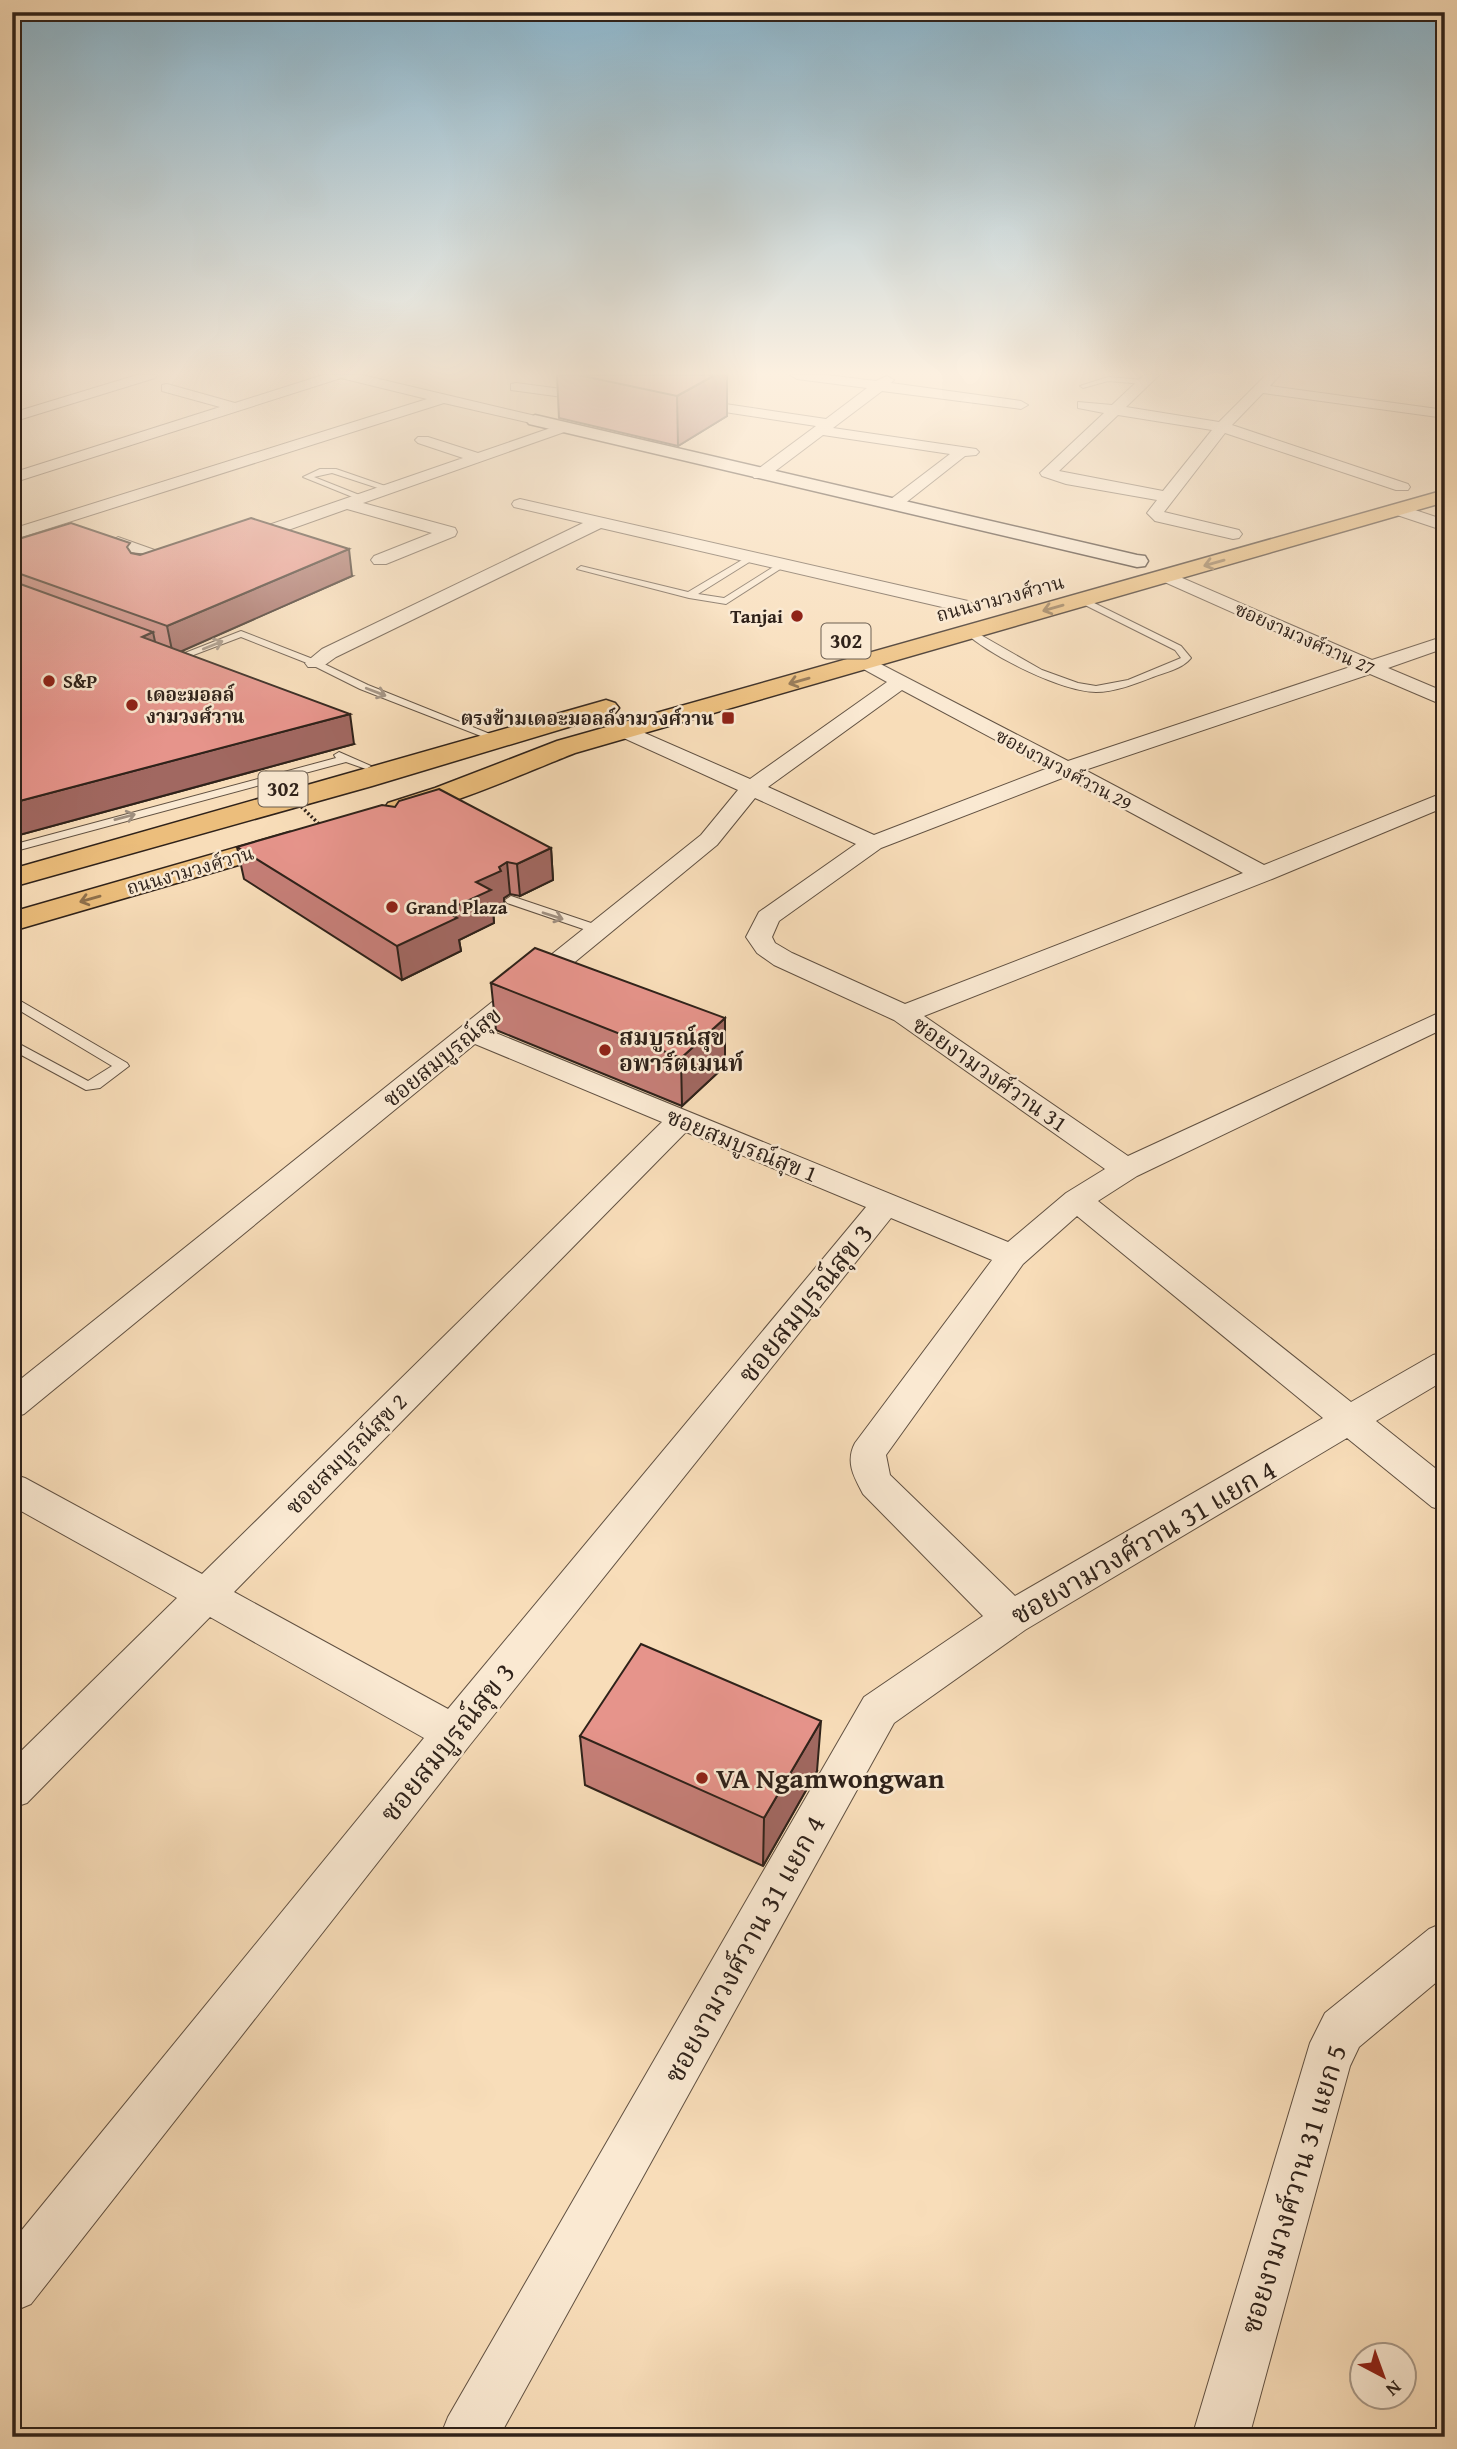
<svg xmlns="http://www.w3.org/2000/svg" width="1457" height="2449" viewBox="0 0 1457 2449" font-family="'Gentium Book Plus','Noto Serif Thai',serif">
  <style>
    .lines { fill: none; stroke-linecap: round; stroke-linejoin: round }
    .lane-casing { stroke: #615142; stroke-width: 2 }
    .street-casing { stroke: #615142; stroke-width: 2 }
    .secondary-casing { stroke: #2f221a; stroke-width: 3 }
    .primary-casing { stroke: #2f221a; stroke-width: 3 }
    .lane { fill: #fae9d2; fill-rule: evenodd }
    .street { fill: #fae9d2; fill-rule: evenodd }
    .secondary { fill: #fae9d2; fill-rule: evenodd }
    .primary { fill: #ecbe7c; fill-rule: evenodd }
    .path-bridge-far1 { stroke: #2f221a; stroke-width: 2.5; stroke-dasharray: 1 2; stroke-linecap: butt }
    .path-bridge { stroke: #2f221a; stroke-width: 3.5; stroke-dasharray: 2 2.5; stroke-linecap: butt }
    .wall { fill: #c67f78; stroke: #2f221a; stroke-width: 2 }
    .shaded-wall { fill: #a16861; stroke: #2f221a; stroke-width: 2 }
    .building { fill: #e6948b; stroke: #2f221a; stroke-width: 2 }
    .oneway { stroke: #8e704b }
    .oneway2 { stroke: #9f8f7f }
    .poi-dot { fill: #8f2418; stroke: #fae9d2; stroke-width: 2.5 }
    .labels { text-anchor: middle; stroke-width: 5; stroke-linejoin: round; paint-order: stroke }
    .far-street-label { font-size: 19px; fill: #2f221a; stroke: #fae9d2 }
    .far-poi-label { font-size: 19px; font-weight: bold; fill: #2f221a; stroke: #fae9d2; text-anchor: start }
    .shield { fill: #fae9d2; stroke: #6c5e51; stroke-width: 2 }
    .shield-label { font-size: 21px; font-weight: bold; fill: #2f221a }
    .poi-label { font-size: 23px; font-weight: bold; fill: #2f221a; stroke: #fae9d2; text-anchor: start }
    .street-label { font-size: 23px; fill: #2f221a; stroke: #fae9d2 }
    .near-street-label { font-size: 28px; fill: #2f221a; stroke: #fae9d2 }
    .near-poi-label { font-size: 28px; font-weight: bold; fill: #2f221a; stroke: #fae9d2; text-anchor: start }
  </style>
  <rect width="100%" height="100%" fill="#f8ddb9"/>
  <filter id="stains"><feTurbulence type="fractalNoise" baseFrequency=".00286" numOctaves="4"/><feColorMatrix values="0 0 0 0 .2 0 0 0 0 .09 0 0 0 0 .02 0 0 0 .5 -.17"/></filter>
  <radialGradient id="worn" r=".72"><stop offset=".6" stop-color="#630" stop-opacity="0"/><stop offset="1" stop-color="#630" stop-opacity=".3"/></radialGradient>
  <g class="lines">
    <!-- lane casing -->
    <g class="lane-casing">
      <path id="lane" d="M 1108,377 L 1144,380 L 1147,382 L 1144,384 L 1108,381 L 1083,388 L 1080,386 Z
        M 320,469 L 336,469 L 394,489 L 387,491 L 332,473 L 314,477 L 367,498 L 360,500 L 303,477 Z
        M 752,554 L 759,556 L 698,594 L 724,598 L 778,564 L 785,566 L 726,604 L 689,598 L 577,569 L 581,566 L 688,592 Z
        M 1082,597 L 1181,646 L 1191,658 C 1182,669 1166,672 1153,677 C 1135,684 1115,692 1096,692 C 1060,691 991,656 964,632 L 972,630 L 1042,670 L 1078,683 L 1096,686 L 1128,680 L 1181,658 L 1175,650 L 1079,602 L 1077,600 Z
        M 241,631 L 318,661 L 368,685 L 495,736 L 486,738 L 360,689 L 312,665 L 241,637 L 175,662 L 167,660 Z
        M 339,752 L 371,766 L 366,769 L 346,762 L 12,852 L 12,845 L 336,758 L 334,755 Z
        M 511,896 L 600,926 L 602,929 L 600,932 L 592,932 L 507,903 L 505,900 Z
        M 12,996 L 127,1063 L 129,1066 L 100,1088 L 86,1090 L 12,1050 L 12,1040 L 88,1081 L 112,1066 L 12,1006 Z"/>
    </g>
    <!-- street casing -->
    <g class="street-casing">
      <path id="street" d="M 137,375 L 157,375 L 155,378 L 12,422 L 12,413 Z
        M 323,375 L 362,375 L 540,417 L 542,420 L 535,424 L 444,403 L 12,540 L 12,529 L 427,399 L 341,378 L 12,483 L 12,473 L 220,407 L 162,391 L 162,385 L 167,384 L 235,403 Z
        M 790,375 L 826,375 L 876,381 L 887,376 L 894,380 L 891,383 L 1021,401 L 1028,405 L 1021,409 L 882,391 L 833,428 L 976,449 L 979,452 L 976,455 L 965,456 L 899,508 L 887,508 L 885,505 L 887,502 L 950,454 L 823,435 L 766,478 L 754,478 L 752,475 L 754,472 L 816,426 L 685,406 L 678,402 L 685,398 L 826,419 L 867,388 L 797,379 Z
        M 1144,375 L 1159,375 L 1126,407 L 1219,422 L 1266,375 L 1280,375 L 1270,386 L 1445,410 L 1445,418 L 1263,393 L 1232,425 L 1408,484 L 1410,487 L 1408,490 L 1396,490 L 1225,433 L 1164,512 L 1239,530 L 1242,534 L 1239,538 L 1233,539 L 1155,521 L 1147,513 L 1157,500 L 1066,484 L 1042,476 L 1040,473 L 1104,413 L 1078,408 L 1078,402 L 1112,405 ZM 1118,415 L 1212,430 L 1163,491 L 1059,471 Z
        M 516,383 L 585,392 L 592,396 L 585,400 L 511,390 L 511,384 Z
        M 565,423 L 570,424 L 572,427 L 570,430 L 363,503 L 455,528 L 457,532 L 455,536 L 386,564 L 374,564 L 371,560 L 374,556 L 432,533 L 347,509 L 246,545 L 240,546 L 231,541 L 234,537 L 463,458 L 418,443 L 415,440 L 418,437 L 428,437 L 478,453 Z
        M 520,499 L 968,601 L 977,607 L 968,613 L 601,528 L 336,657 L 322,667 L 308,667 L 305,663 L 322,649 L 583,523 L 514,507 L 512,504 L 514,501 Z
        M 1400,505 L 1445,520 L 1445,531 L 1394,514 L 1392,510 Z
        M 118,537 L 180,559 L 183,563 L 174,568 L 112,546 L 109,542 Z
        M 1166,571 L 1372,660 L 1445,636 L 1445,648 L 1388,668 L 1445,692 L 1445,706 L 1370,674 L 1085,770 L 1264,865 L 1445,792 L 1445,807 L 1272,879 L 924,1016 L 1128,1156 L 1445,1010 L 1445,1028 L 1137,1176 L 1098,1201 L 1351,1402 L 1433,1355 L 1445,1352 L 1445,1380 L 1376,1421 L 1445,1476 L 1445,1511 L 1432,1507 L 1347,1438 L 1025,1630 L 894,1723 L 499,2437 L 440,2437 L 448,2417 L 864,1697 L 983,1616 L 863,1494 C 854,1477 845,1462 855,1443 L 992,1260 L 891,1218 L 469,1746 L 31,2304 L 12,2312 L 12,2242 L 424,1738 L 210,1617 L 27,1803 L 12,1808 L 12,1760 L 177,1598 L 12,1506 L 12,1474 L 25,1478 L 202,1574 L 662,1122 L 475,1044 L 24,1414 L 12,1418 L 12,1386 L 701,835 L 738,790 L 617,735 L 613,731 L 617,727 L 631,727 L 750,779 L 887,682 L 858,666 L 855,662 L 865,656 L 1068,761 L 1353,666 L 1160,580 L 1157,576 ZM 902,690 L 1048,768 L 874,835 L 768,787 ZM 1065,777 L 1243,873 L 905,1004 L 792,953 L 775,943 L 772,937 L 779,921 L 881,848 ZM 755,798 L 856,844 L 759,912 L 746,937 L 757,953 L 774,965 L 894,1020 L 1105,1169 L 1066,1193 L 1008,1242 L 491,1031 L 717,845 ZM 686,1132 L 866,1207 L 448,1709 L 234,1592 ZM 1077,1216 L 1323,1418 L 1015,1596 L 890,1475 L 886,1455 L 1023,1264 Z
        M 1445,1922 L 1445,1975 L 1359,2047 L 1350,2066 L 1249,2437 L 1192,2437 L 1310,2043 L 1325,2013 L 1429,1929 Z"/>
    </g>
    <!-- secondary casing -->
    <g class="secondary-casing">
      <path id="secondary" d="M 535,415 L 1137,555 L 1145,556 L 1148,561 L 1145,566 L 1137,567 L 529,424 L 526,420 Z"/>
    </g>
    <!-- primary casing -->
    <g class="primary-casing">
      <path id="primary" d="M 1445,490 L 1445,502 L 575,753 C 541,766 416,822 388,815 L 384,809 L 388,803 L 435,788 L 557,741 Z
        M 606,700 L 615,703 L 619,708 L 615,713 L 372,786 L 12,887 L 12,869 Z
        M 290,832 L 300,835 L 304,841 L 300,847 L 12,931 L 12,912 Z"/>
    </g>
    <!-- lane -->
    <use href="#lane" class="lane"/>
    <!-- street -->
    <use href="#street" class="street"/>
    <!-- secondary -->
    <use href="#secondary" class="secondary"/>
    <!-- primary -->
    <use href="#primary" class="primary"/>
    <!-- path-bridge-far1 -->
    <path class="path-bridge-far1" d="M 263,769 L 268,774"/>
    <!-- path-bridge -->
    <path class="path-bridge" d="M 266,772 L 322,827"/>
  </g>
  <!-- wall -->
  <path class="wall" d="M 557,375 L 727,375 L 727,416 L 678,446 L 559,418 Z
    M 12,541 L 352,576 L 181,651 L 354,744 L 12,837 Z
    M 237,847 L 551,848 L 553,880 L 520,896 L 510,894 L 504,898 L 504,903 L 493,909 L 494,923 L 459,940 L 461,951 L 402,980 L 244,879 Z
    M 491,983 L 725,1066 L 682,1106 L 496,1030 Z
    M 580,1736 L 817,1771 L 763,1866 L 585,1785 Z"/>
  <!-- shaded-wall -->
  <path class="shaded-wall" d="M 715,375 L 727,375 L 727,416 L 678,446 L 677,396 Z
    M 349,549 L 352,576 L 173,655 L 167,626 Z
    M 153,632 L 159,661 L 142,637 Z
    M 350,714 L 354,744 L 12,837 L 12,803 Z
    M 551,848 L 553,880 L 520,896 L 517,864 Z
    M 507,862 L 510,894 L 504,898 L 504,903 L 493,909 L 494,923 L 459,940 L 461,951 L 402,980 L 397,946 L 445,911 L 476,882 Z
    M 725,1018 L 725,1066 L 682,1106 L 681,1058 Z
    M 821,1721 L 817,1771 L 763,1866 L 764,1818 Z"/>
  <!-- building -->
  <path class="building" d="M 578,375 L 715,375 L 677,396 Z
    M 251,518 L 349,549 L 167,626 L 12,571 L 12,541 L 71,523 L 130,543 L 127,547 L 131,553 L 140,555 Z
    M 12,581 L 153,632 L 142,637 L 350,714 L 12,803 Z
    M 439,789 L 551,848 L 517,864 L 507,862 L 499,867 L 501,871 L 476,882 L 491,890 L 445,911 L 457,918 L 397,946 L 237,847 L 382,805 L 395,807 L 399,801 Z
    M 535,948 L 725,1018 L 681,1058 L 491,983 Z
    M 641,1644 L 821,1721 L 764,1818 L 580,1736 Z"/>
  <!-- one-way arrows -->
  <defs><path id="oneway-shaft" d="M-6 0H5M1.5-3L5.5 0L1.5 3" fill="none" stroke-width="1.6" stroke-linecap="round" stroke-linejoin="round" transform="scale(1.75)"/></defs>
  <g class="oneway">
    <use href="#oneway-shaft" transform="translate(1214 563) rotate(164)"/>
    <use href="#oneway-shaft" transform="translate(1053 608) rotate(164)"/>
    <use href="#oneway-shaft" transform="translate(799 681) rotate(164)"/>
    <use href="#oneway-shaft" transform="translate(90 899) rotate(164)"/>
  </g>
  <g class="oneway2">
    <use href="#oneway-shaft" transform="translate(213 645) rotate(-22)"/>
    <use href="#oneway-shaft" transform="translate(376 692) rotate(21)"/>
    <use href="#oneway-shaft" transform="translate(125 817) rotate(-15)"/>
    <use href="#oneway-shaft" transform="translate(553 916) rotate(18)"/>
  </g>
  <!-- sky -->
  <linearGradient id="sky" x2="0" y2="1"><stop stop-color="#8ab7d0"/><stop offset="0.52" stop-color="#fcf0e0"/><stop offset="1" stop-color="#fcf0e0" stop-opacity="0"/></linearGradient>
  <rect width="1457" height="718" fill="url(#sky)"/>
  <!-- markers -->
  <g class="poi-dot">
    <circle cx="797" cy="616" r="7"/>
    <circle cx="49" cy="681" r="7"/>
    <circle cx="132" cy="705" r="7"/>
    <rect x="721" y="711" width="14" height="14" rx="3.5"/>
    <circle cx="392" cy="907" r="7"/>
    <circle cx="605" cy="1050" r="7"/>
    <circle cx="702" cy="1778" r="7"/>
  </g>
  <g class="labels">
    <!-- far-street labels -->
    <g class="far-street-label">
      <text transform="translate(1000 598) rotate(-15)" y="7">ถนนงามวงศ์วาน</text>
      <text transform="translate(1305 638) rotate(24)" y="7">ซอยงามวงศ์วาน 27</text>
      <text transform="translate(1064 769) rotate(28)" y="7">ซอยงามวงศ์วาน 29</text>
      <text transform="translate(190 870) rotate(-16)" y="7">ถนนงามวงศ์วาน</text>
    </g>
    <!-- far-poi labels -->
    <g class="far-poi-label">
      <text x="783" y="623" text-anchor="end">Tanjai</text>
      <text x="63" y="688">S&amp;P</text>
      <text x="146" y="701">เดอะมอลล์<tspan x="146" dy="22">งามวงศ์วาน</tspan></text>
      <text x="714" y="725" text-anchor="end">ตรงข้ามเดอะมอลล์งามวงศ์วาน</text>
      <text x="406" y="914">Grand Plaza</text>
    </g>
    <!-- shield labels -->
    <g class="shield">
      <rect x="821.5" y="623.5" width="49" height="35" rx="5"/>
      <rect x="258.5" y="771.5" width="49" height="35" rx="5"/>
    </g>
    <g class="shield-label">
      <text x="846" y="648">302</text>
      <text x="283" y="796">302</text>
    </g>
    <!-- poi labels -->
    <g class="poi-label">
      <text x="619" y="1045">สมบูรณ์สุข<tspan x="619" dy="26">อพาร์ตเมนท์</tspan></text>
    </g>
    <!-- street labels -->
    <g class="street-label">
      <text transform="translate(442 1057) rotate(-39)" y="8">ซอยสมบูรณ์สุข</text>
      <text transform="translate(990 1074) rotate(35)" y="8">ซอยงามวงศ์วาน 31</text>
      <text transform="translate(742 1145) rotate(22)" y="8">ซอยสมบูรณ์สุข 1</text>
      <text transform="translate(346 1454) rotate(-45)" y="8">ซอยสมบูรณ์สุข 2</text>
    </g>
    <!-- near-street labels -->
    <g class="near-street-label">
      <text transform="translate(805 1303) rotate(-51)" y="10">ซอยสมบูรณ์สุข 3</text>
      <text transform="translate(1143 1542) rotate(-30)" y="10">ซอยงามวงศ์วาน 31 แยก 4</text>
      <text transform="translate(447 1742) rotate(-51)" y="10">ซอยสมบูรณ์สุข 3</text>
      <text transform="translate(744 1949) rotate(-61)" y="10">ซอยงามวงศ์วาน 31 แยก 4</text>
      <text transform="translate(1293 2189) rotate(-73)" y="10">ซอยงามวงศ์วาน 31 แยก 5</text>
    </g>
    <!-- near-poi labels -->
    <g class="near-poi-label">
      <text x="716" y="1788">VA Ngamwongwan</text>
    </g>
  </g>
  <!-- margin -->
  <rect width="1457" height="2449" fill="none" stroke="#f8ddb9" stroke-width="42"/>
  <rect x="14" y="14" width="1429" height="2421" fill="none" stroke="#2f221a" stroke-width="3.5"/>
  <rect x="21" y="21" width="1415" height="2407" fill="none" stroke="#2f221a" stroke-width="2"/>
  <!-- north arrow -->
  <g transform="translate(1383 2376) rotate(139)"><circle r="33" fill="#fae9d2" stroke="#a99988" stroke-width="2"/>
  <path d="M0-5L12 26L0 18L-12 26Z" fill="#8f2418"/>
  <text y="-10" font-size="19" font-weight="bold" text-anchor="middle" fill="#2f221a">N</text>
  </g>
  <rect width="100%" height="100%" filter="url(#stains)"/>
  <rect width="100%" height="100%" fill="url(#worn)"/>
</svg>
